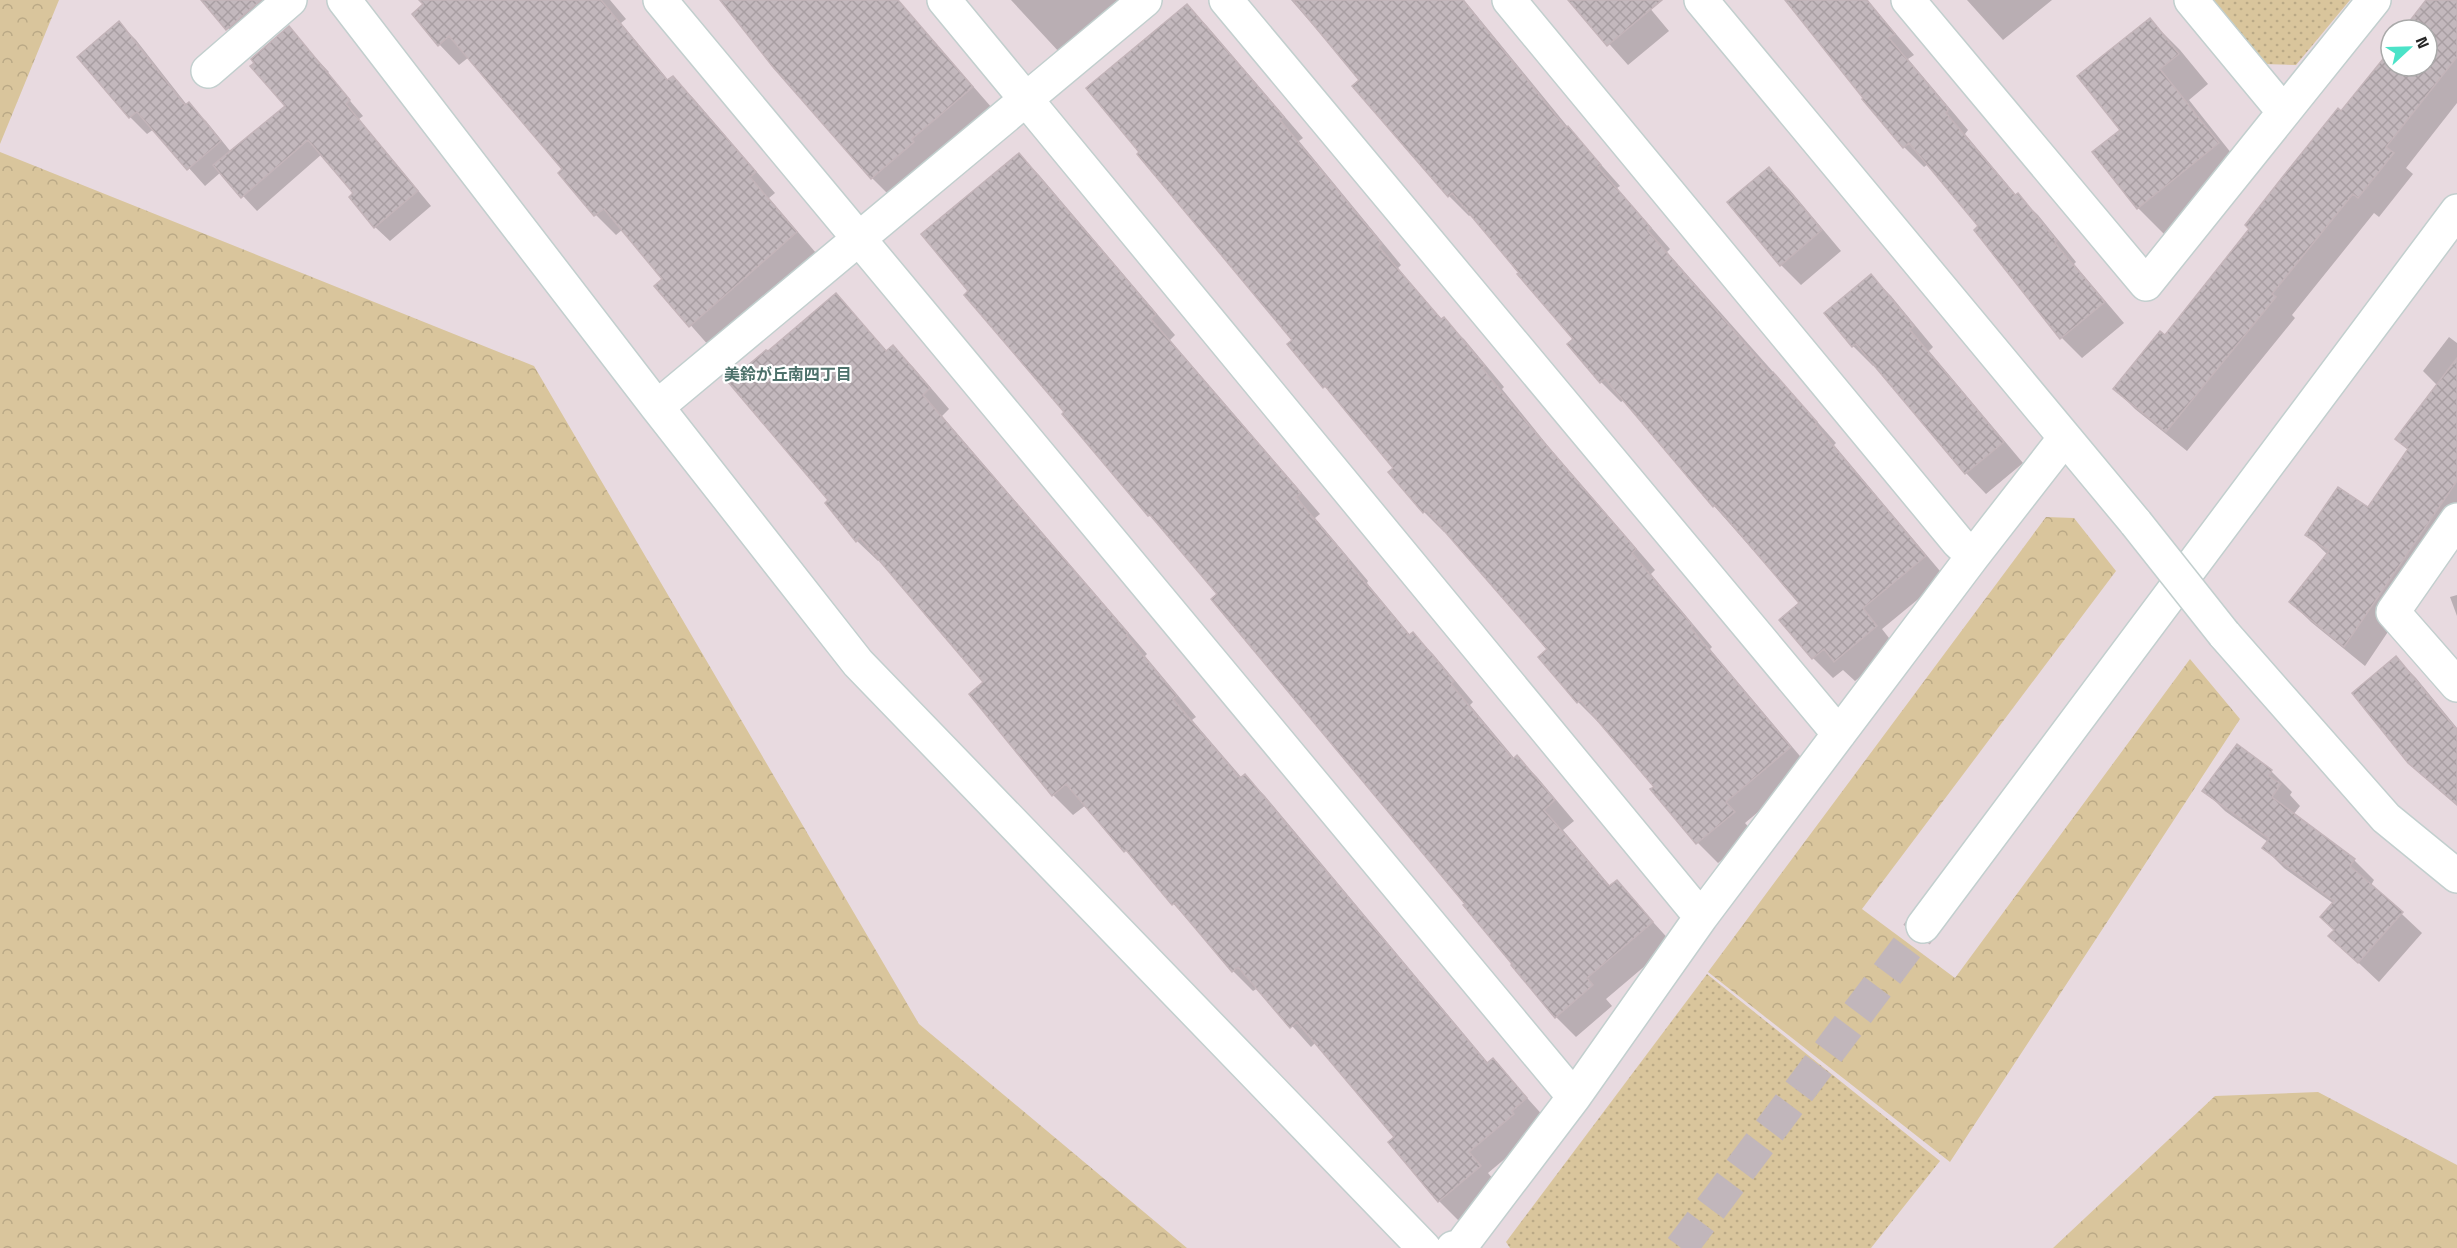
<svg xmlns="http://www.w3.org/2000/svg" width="2457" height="1248" viewBox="0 0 2457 1248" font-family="'Titillium Web','Noto Sans JP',sans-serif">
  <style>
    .grass { fill: url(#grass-dots) }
    .forest { fill: url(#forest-crowns) }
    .shadow { fill: #0003 }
    .building { fill: url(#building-cross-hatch); stroke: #c3b4b9; stroke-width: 1.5 }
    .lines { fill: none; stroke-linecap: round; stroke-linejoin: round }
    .secondary-tunnel { stroke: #c1b6bb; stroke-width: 33; stroke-dasharray: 33 16; stroke-linecap: butt }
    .street-casing { stroke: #c2cfce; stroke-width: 36 }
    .secondary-casing { stroke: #c2cfce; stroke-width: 36 }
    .street { stroke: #fff; stroke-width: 33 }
    .secondary { stroke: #fff; stroke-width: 33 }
    .secondary-bridge-casing { stroke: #c2cfce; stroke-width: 36; stroke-linecap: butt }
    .secondary-bridge { stroke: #fff; stroke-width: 33 }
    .labels { text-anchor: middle; stroke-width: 4.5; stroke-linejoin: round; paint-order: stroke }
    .neighbourhood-label { font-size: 16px; font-weight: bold; fill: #4d716b; stroke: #fff }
  </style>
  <defs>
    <pattern id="grass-dots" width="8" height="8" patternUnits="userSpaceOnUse" patternTransform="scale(1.5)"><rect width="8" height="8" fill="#d9c59c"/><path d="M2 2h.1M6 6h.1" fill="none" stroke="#baa986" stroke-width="1.8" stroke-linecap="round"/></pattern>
    <pattern id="forest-crowns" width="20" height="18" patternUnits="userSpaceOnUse" patternTransform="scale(1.5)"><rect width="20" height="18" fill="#d9c59c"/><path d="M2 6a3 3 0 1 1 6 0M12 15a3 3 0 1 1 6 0" fill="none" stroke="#baa986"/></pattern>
    <pattern id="building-cross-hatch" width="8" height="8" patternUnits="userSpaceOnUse" patternTransform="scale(1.5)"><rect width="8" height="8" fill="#c3b8bd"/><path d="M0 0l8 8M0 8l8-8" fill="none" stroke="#a89ea2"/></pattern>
  </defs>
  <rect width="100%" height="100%" fill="#e8dae0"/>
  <!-- grass -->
  <path class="grass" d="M 2211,0 L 2350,0 L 2296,65 L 2263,64 Z
    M 1707,974 L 1940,1161 L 1871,1248 L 1510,1248 L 1506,1242 Z"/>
  <!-- forest -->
  <path class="forest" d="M 0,0 L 59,0 L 0,144 Z
    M 0,152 L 534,366 L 919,1024 L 1187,1248 L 0,1248 Z
    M 2046,517 L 2074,518 L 2116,571 L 1862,909 L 1955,978 L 2190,659 L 2240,719 L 1950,1162 L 1708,972 Z
    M 2318,1092 L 2457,1165 L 2457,1248 L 2053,1248 L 2215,1096 Z"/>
  <!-- shadow -->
  <path class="shadow" d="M 202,0 L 265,0 L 243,44 Z
    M 421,0 L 610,0 L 626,19 L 621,23 L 669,81 L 673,78 L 693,98 L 775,193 L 769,198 L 816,253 L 710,347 L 656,286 L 664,279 L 623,229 L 616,235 L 596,215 L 560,173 L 564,169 L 469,57 L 459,65 L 439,44 L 425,5 Z
    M 722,0 L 898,0 L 992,108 L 892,198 L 872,178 L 741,27 L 743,25 Z
    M 1011,0 L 1123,0 L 1060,53 Z
    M 1291,0 L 1464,0 L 1572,132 L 1620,186 L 1617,188 L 1670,249 L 1667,252 L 1836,443 L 1834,445 L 1945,577 L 1882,629 L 1896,647 L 1855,681 L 1843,670 L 1833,678 L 1813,658 L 1801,604 L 1714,506 L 1624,400 L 1621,402 L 1601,382 L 1575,339 L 1472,214 L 1469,216 L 1449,196 L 1361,80 Z
    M 1570,0 L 1643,0 L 1669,31 L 1628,65 Z
    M 1787,0 L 1867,0 L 1914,55 L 1908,59 L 1968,130 L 1965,134 L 2017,196 L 2038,215 L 2076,262 L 2074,264 L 2124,323 L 2082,358 L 2062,338 L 1980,226 L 1928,164 L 1924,167 L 1904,147 Z
    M 1967,0 L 2052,0 L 2003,40 Z
    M 2428,0 L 2457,0 L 2457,103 L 2406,168 L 2413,174 L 2379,217 L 2374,213 L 2292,315 L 2295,318 L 2187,451 L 2135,409 L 2115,389 L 2165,337 L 2391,52 L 2391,66 L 2427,66 L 2427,30 L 2408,30 Z
    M 1187,6 L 1207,26 L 1303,138 L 1299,141 L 1401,265 L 1398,268 L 1442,320 L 1464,339 L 1504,387 L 1502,389 L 1548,446 L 1655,570 L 1651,574 L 1712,647 L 1710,649 L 1810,768 L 1745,823 L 1754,833 L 1718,863 L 1698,843 L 1652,789 L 1656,787 L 1599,721 L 1598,722 L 1578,702 L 1549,649 L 1446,530 L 1444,532 L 1424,512 L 1395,468 L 1289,344 L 1294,340 Z
    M 2150,20 L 2180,50 L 2208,84 L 2189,100 L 2247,173 L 2167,237 L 2138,208 L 2122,130 Z
    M 119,23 L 136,40 L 187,105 L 206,121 L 231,152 L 287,107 L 292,33 L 329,72 L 327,74 L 363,116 L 359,119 L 431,206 L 390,241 L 375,227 L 356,194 L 322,154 L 257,211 L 221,172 L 205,186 L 154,129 L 147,134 L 130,117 L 79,57 Z
    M 1019,155 L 1039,175 L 1175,335 L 1170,340 L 1320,514 L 1315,518 L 1368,581 L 1367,583 L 1411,636 L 1413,634 L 1433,654 L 1473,702 L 1470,705 L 1515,759 L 1517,757 L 1537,777 L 1574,821 L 1563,830 L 1611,887 L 1617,882 L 1672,943 L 1606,999 L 1612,1006 L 1576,1037 L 1556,1017 L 1219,594 L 1067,412 L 970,291 Z
    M 1769,169 L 1789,189 L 1841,251 L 1801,285 L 1781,265 Z
    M 1871,276 L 1891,296 L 1933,347 L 1929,351 L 2023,463 L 1986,494 L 1966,473 L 1875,364 L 1873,366 L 1853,346 L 1826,314 Z
    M 836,295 L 888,352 L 893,347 L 913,367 L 949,409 L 942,416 L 1147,654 L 1145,656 L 1196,717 L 1192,720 L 1242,778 L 1245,776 L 1265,796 L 1489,1064 L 1493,1060 L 1546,1119 L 1533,1135 L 1488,1173 L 1500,1187 L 1459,1221 L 1439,1201 L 1396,1137 L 1316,1042 L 1311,1047 L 1258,988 L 1253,991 L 1233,971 L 1086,805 L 1073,815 L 1053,795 L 971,694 L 985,682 L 880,559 L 878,561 L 857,541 L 830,501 L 768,353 Z
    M 2449,337 L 2457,343 L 2457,529 L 2365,666 L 2311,622 L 2291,602 L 2328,555 L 2307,535 L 2368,510 L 2409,451 L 2397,439 L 2438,386 L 2423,371 Z
    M 2457,595 L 2457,616 L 2450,597 Z
    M 2396,658 L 2416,678 L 2457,728 L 2457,803 Z
    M 2237,746 L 2272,772 L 2292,792 L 2290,795 L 2300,806 L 2293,815 L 2354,860 L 2374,880 L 2371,885 L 2422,933 L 2379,982 L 2330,936 L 2335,931 L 2334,904 L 2284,868 L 2264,848 L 2268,842 L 2225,811 L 2204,790 Z"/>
  <!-- building -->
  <path class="building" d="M 201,0 L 261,0 L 226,30 Z
    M 419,0 L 601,0 L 667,80 L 673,76 L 756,172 L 750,177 L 797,232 L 689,327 L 654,286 L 662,279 L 604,209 L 594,216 L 558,173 L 562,169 L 449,36 L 438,46 L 412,14 L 423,4 Z
    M 720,0 L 898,0 L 973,87 L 912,139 L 914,142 L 871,179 L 773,67 Z
    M 1293,0 L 1463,0 L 1566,128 L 1568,126 L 1601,165 L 1598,167 L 1651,228 L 1648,231 L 1771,374 L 1773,372 L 1817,422 L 1815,424 L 1926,556 L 1863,608 L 1877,626 L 1834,662 L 1824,649 L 1812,659 L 1779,620 L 1799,603 L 1715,505 L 1713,507 L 1605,379 L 1600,383 L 1567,344 L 1573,339 L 1517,274 L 1519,273 L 1452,193 L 1448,197 L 1352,86 L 1359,80 Z
    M 1568,0 L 1662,0 L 1607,46 Z
    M 1785,0 L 1867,0 L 1895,34 L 1889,38 L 1949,109 L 1946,113 L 2015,195 L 2018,193 L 2057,241 L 2055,243 L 2105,302 L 2060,339 L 1974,230 L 1978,226 L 1909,143 L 1903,148 L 1862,99 L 1863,98 Z
    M 2426,0 L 2457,0 L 2457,57 L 2386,147 L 2394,153 L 2358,198 L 2353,194 L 2272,294 L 2276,297 L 2166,432 L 2113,389 L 2160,331 L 2165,335 L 2249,229 L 2245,225 L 2281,179 L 2338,108 L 2341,111 L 2391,49 L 2391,66 L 2427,66 L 2427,30 L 2407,30 L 2405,27 Z
    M 1187,4 L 1284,117 L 1280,120 L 1382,244 L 1379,247 L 1441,319 L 1444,317 L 1485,366 L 1482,368 L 1528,424 L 1636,549 L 1632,553 L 1693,626 L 1691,628 L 1791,747 L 1726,802 L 1735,812 L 1696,844 L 1650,789 L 1654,787 L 1580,700 L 1577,703 L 1538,657 L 1547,649 L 1426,510 L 1423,513 L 1388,472 L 1393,468 L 1325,386 L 1323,388 L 1287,344 L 1292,340 L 1137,154 L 1139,152 L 1086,88 Z
    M 2150,18 L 2179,54 L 2160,69 L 2219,143 L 2137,209 L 2092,152 L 2120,130 L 2077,76 Z
    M 119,21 L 185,105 L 189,102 L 221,141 L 187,170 L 137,112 L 129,118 L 77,57 Z
    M 289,26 L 350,100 L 346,104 L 418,191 L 374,228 L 349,197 L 353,193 L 308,140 L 241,198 L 213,165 L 285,106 L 250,66 L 254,63 L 251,59 Z
    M 1019,153 L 1156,314 L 1151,319 L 1301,493 L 1296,497 L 1349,560 L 1348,562 L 1409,635 L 1413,632 L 1454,681 L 1451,684 L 1513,759 L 1517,755 L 1555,800 L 1544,810 L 1609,886 L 1617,880 L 1653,922 L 1587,978 L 1593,985 L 1555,1018 L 1511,965 L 1512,964 L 1463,905 L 1465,904 L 1211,599 L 1217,594 L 1150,515 L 1148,516 L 1062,414 L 1064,412 L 964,295 L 968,291 L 921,234 Z
    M 1769,167 L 1822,230 L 1780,266 L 1727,202 Z
    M 1871,274 L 1914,326 L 1910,330 L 2004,442 L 1965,474 L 1856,344 L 1852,347 L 1824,313 Z
    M 836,293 L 886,351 L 893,345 L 930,388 L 923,395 L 1128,633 L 1126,635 L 1177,696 L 1173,699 L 1240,778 L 1245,774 L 1487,1063 L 1493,1058 L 1527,1098 L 1512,1111 L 1514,1114 L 1469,1152 L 1481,1166 L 1438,1202 L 1388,1142 L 1394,1137 L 1297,1022 L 1290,1028 L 1238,967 L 1232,972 L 1174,903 L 1172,905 L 1126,850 L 1124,852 L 1066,784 L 1052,796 L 969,694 L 983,682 L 860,538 L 856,542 L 825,503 L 828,500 L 728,382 L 766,350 L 768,351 Z
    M 2457,358 L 2457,481 L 2344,647 L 2289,602 L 2329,551 L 2305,535 L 2338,487 L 2368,507 L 2408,449 L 2395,439 Z
    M 2396,656 L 2457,730 L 2457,805 L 2408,763 L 2352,693 Z
    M 2237,744 L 2272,770 L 2269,776 L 2281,784 L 2272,797 L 2355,859 L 2350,866 L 2403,912 L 2358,963 L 2328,936 L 2334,930 L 2320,917 L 2334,901 L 2262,848 L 2269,839 L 2202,791 Z"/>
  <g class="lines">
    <!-- secondary-tunnel -->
    <path class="secondary-tunnel" d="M 1681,1248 L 1923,926"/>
    <!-- street casing -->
    <g class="street-casing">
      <path id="street" d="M 344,0 L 657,407 L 858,663 L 1424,1248
        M 660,0 L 1574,1097
        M 944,0 L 1701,917
        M 1226,0 L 1839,734
        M 1509,0 L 1958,542 L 1973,556
        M 1908,0 L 2146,284 L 2374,0
        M 2191,0 L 2283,111
        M 208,71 L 290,0
        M 657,407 L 1145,0
        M 2457,520 L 2393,612 L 2457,685
        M 1453,1248 L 1461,1246 L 1574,1097 L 1701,917 L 1973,556 L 2064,439"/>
    </g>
    <!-- secondary casing -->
    <g class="secondary-casing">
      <path id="secondary" d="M 1701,0 L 2136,523
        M 2224,634 L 2386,818 L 2457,876
        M 1923,926 L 2457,211"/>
    </g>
    <!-- street -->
    <use href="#street" class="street"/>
    <!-- secondary -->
    <use href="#secondary" class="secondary"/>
    <!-- secondary-bridge casing -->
    <g class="secondary-bridge-casing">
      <path id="secondary-bridge" d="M 2136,523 L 2224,634"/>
    </g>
    <!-- secondary-bridge -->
    <use href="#secondary-bridge" class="secondary-bridge"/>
  </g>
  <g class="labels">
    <!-- neighbourhood labels -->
    <g class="neighbourhood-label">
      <text x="788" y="380">美鈴が丘南四丁目</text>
    </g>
  </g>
  <!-- north arrow -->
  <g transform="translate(2409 48) rotate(68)"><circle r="28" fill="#ffffff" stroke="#a9a9a9" stroke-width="1.5"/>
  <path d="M0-4.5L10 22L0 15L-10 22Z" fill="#4be3c8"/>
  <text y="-9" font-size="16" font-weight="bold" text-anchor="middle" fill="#272727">N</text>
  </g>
</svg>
